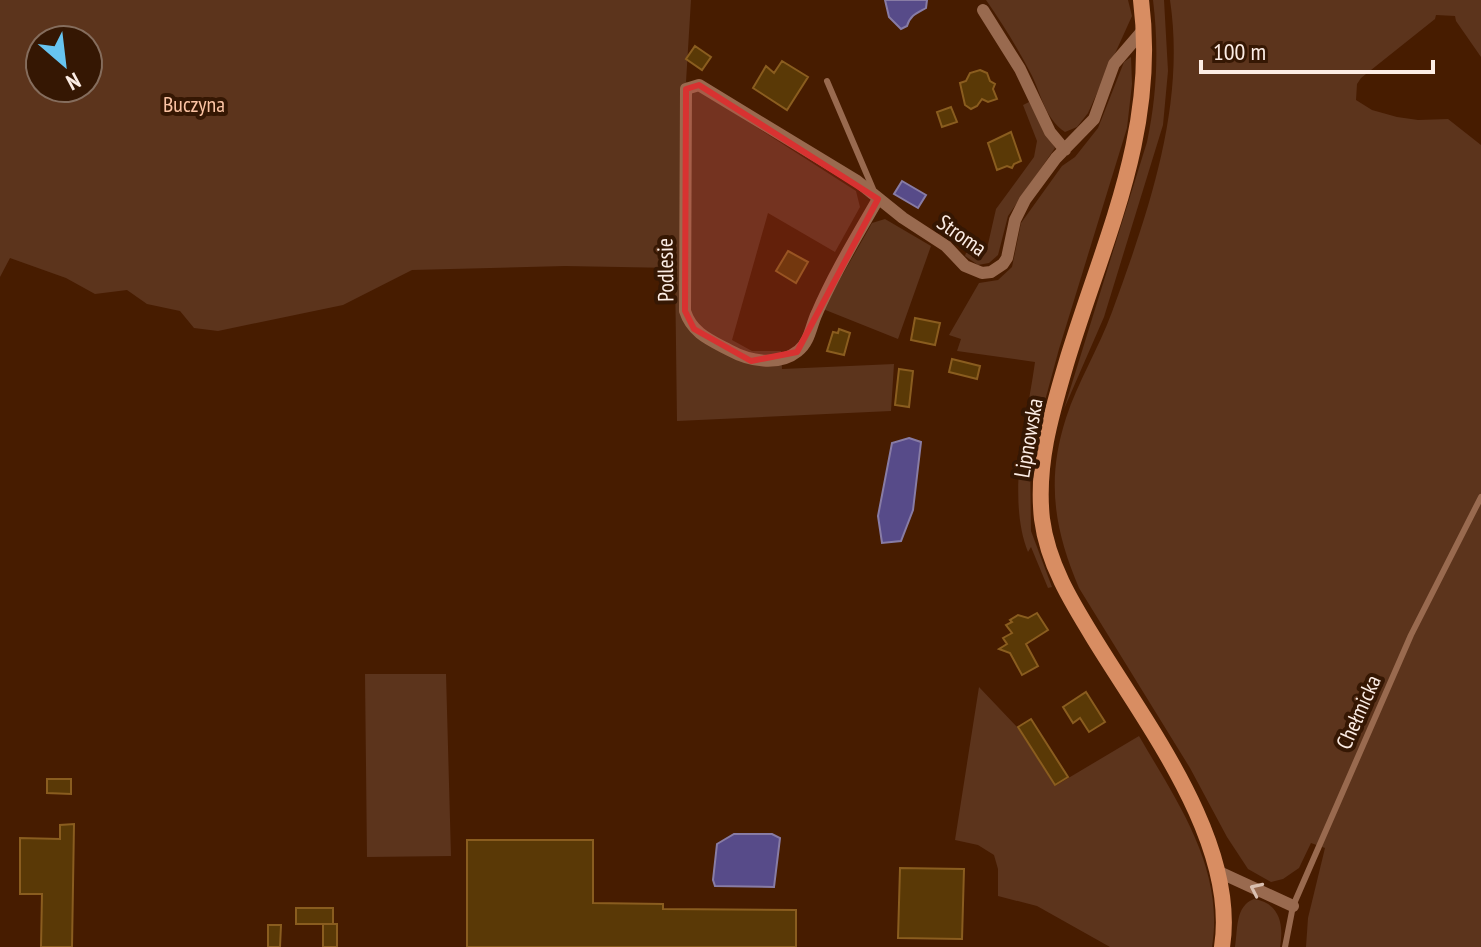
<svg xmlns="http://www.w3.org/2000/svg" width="1481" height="947" viewBox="0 0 1481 947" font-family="'PT Sans Narrow',sans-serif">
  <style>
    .green { fill: #5c341c; fill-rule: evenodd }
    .water { fill: #574b89; stroke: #887ca5; stroke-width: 2 }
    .building { fill: #5a3906; stroke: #8a5d1f; stroke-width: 2 }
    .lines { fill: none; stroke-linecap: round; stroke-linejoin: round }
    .service { stroke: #996a4f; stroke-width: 6 }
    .minor { stroke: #996a4f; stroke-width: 12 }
    .secondary { stroke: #d88d62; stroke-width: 16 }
    .oneway { stroke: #d9bfb0 }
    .marked { fill: #d83231; fill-opacity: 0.2; stroke: #d83231; stroke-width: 6; stroke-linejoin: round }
    .labels { text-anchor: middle; stroke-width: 8; stroke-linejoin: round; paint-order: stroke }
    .park-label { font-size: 22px; fill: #fbc3a3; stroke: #351703 }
    .street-label { font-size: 22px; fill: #fcede5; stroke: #351703 }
  </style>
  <rect width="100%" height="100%" fill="#471c00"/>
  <!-- green -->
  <path class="green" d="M 0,0 L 691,0 L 686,82 L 856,191 L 860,207 L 835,252 L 768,213 L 732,340 L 752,351 L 781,351 L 782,369 L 894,364 L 891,411 L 677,421 L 675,268 L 565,266 L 412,270 L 343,305 L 218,331 L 194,328 L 180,311 L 147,304 L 127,290 L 95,294 L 66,278 L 10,258 L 0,277 ZM 40,40 L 88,40 L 88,88 L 40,88 Z
    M 986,0 L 1128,0 L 1132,16 L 1088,113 L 1077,127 L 1065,132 C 1044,118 1041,92 1030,72 C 1017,47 1002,23 986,0 Z
    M 1153,0 L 1164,0 L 1168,71 L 1163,125 L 1104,317 L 1064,409 L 1147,142 C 1157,95 1159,48 1153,0 Z
    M 1170,0 L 1481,0 L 1481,57 L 1456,21 L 1455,16 L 1436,15 L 1435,19 L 1361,78 L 1357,84 L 1356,100 L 1372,110 L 1397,117 L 1418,120 L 1448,119 L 1481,145 L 1481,947 L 1306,947 L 1308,918 L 1325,848 L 1311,843 L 1299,868 L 1283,879 L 1271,882 L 1248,869 L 1227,837 L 1190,768 L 1079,588 C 1054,529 1046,480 1066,418 C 1078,381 1099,348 1112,312 C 1148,213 1186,107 1170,0 Z
    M 1131,57 L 1132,84 L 1127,128 L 1059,349 L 1030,456 L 1031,531 L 1052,587 L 1048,588 L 1031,547 L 1028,552 C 1006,496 1027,421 1035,362 L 957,351 L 961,339 L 949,335 L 979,283 L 998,280 L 1012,267 L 1021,223 L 1062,166 L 1075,157 L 1098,128 L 1124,62 Z
    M 1029,102 L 1055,148 L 1008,216 L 998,255 L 989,263 L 978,265 L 965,256 L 966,253 L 986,253 L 996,209 L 1034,157 L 1037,141 L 1023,105 Z
    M 885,219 L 931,246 L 898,339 L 823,309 L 872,223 Z
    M 365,674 L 446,674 L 451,856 L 367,857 Z
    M 979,687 L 1017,727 L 1055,786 L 1139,736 C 1176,800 1225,868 1212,947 L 1110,947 L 1037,906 L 998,896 L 998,869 L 994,855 L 978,845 L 955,840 Z
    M 1254,899 C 1280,903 1284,925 1280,947 L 1235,947 C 1238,929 1235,906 1254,899 Z"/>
  <!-- water -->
  <path class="water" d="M 885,0 L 927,0 L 926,8 C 917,13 910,15 907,26 L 901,29 L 889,17 Z
    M 902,181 L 926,195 L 918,208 L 894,194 Z
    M 909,438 L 921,442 L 913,510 L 901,541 L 882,543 L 878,516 L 892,443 Z
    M 734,834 L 772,834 L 780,838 L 774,887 L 715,886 L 713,880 L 717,844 Z"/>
  <!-- building -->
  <path class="building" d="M 695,46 L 711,57 L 702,70 L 686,59 Z
    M 782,61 L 808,77 L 787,110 L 753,88 L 766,66 L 774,73 Z
    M 980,70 L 987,73 L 990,81 L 995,84 L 993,89 L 997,99 L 988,102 L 982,99 L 977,106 L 971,109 L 965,105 L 960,83 L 966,81 L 970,73 Z
    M 951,107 L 957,122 L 942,127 L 937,112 Z
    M 1011,132 L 1021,161 L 1014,164 L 1012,168 L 1007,166 L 997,170 L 988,143 Z
    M 788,251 L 808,262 L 796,283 L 776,271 Z
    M 915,318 L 940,323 L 935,345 L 911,340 Z
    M 839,329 L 850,333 L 844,355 L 827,351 L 833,332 L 838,333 Z
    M 952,359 L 980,366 L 977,379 L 949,372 Z
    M 899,369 L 913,371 L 909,407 L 895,405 Z
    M 1037,613 L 1048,630 L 1026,644 L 1038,666 L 1022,675 L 1010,653 L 999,649 L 1007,644 L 1003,638 L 1012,633 L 1006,625 L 1012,622 L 1010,620 L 1018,615 L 1028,618 Z
    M 1086,692 L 1105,722 L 1089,732 L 1080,718 L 1073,723 L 1063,707 Z
    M 1031,719 L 1068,777 L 1055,785 L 1018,727 Z
    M 47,779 L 71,779 L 71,794 L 47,793 Z
    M 74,824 L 72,947 L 41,947 L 42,894 L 20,894 L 20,838 L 60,839 L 60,825 Z
    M 467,840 L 593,840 L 593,903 L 663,904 L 663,909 L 796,910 L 796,947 L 467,947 Z
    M 900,868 L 964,869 L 962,939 L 898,938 Z
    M 296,908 L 333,908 L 333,924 L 296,924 Z
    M 323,924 L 337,924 L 337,947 L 323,947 Z
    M 268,925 L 281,925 L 280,947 L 268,947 Z"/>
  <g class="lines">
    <!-- service -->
    <path class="service" d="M 827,81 L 873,189
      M 1285,947 L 1293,906 L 1411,635 L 1481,497"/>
    <!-- minor -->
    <path class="minor" d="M 983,10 L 1020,69 L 1050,132 L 1065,150
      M 878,199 C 857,236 834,273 817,313 C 811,325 810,342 798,351 C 778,367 749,361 729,350 C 710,340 692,333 685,311 L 686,89 L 699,85 L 857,181 L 903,218 L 946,246 L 965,266 L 982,273 L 991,272 L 1003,264 L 1007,258 L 1015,220 L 1025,200 L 1056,158 L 1094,119 L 1114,64 L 1144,29
      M 1219,872 L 1293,906"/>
    <!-- secondary -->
    <path class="secondary" d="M 1141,0 C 1158,133 1103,241 1066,364 C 1051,415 1036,465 1042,519 C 1048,566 1074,606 1098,645 C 1150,729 1238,845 1222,947"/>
  </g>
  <!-- one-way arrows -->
  <defs><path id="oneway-chevron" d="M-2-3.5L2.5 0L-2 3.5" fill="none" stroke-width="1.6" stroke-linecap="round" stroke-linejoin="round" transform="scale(2)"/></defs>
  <use class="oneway" href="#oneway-chevron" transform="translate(1256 889) rotate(-155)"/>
  <!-- marked area -->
  <path class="marked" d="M 699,85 L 878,199 L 797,352 L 751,361 L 694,329 L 685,311 L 686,89 Z"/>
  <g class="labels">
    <!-- park labels -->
    <g class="park-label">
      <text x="194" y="112">Buczyna</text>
    </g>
    <!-- street labels -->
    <g class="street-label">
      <text transform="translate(962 235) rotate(35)" y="8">Stroma</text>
      <text transform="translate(665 270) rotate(-91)" y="8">Podlesie</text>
      <text transform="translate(1028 438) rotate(-80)" y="8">Lipnowska</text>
      <text transform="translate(1358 712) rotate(-66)" y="8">Chełmicka</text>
    </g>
  </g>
  <!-- north arrow -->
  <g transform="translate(64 64) rotate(152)"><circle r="38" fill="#351703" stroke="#856d5d" stroke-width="2"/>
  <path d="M0-6L14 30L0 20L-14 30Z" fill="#67c4f0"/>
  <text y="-12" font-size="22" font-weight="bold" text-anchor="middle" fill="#fcede5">N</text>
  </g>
  <!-- scale -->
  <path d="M1201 60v12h232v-12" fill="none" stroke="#fcede5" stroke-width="4"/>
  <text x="1213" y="60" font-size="24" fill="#fcede5" stroke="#351703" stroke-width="6" paint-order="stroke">100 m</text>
</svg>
